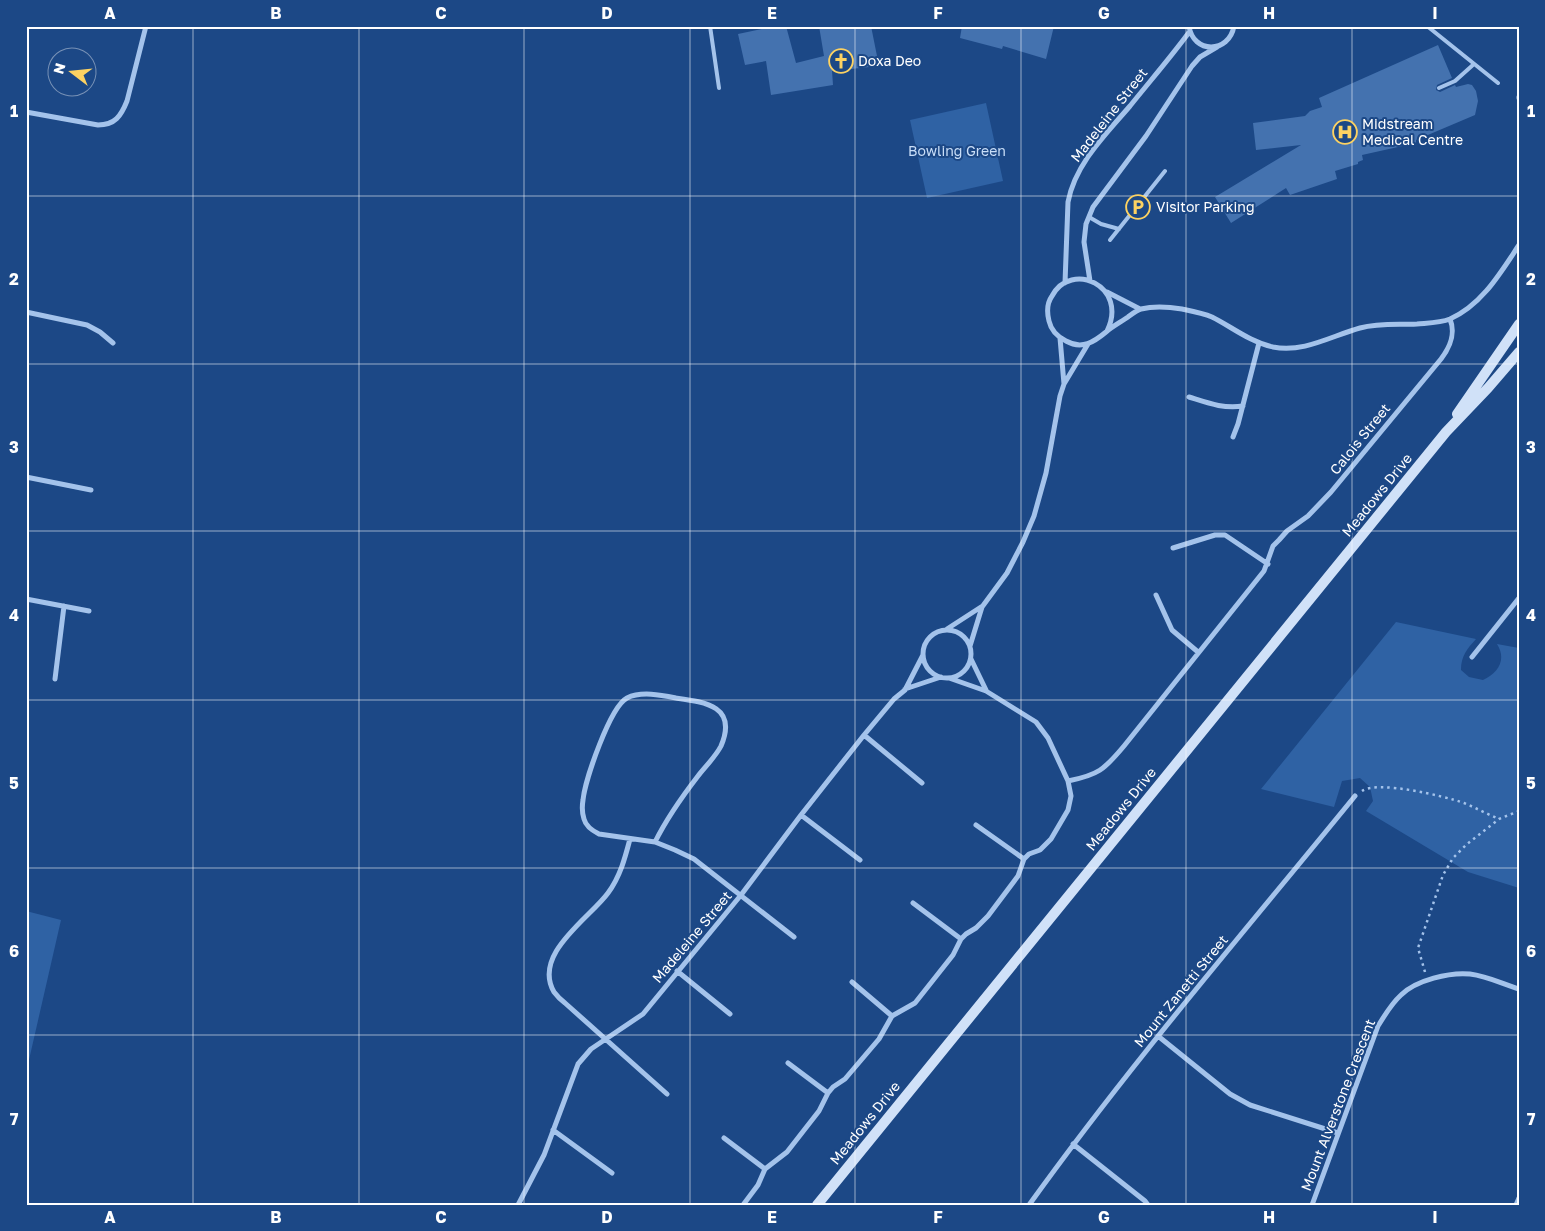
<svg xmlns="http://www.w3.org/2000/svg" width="1545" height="1231" viewBox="0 0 1545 1231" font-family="'Golos Text',sans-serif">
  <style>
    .green { fill: #2f62a4 }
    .building { fill: #4472af }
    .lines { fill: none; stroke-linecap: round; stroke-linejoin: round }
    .path { stroke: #a4c3eb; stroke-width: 2.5; stroke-dasharray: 2.5 4; stroke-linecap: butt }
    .lane { stroke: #a4c3eb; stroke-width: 4 }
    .street { stroke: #a4c3eb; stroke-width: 5 }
    .secondary { stroke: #d0e1f8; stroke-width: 10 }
    .grid { fill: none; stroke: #fff; stroke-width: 1; stroke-opacity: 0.55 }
    .labels { text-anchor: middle; stroke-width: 4; stroke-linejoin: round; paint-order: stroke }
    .poi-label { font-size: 14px; fill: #fff; stroke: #1c4886; text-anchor: start }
    .street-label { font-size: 14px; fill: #fff; stroke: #1c4886 }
    .park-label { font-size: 14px; fill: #c9def8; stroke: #1c4886 }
    .neatline { fill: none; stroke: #fff; stroke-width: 2 }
    .grid-label { font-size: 16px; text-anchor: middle; font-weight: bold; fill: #fff }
  </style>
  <rect width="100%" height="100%" fill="#1c4886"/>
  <!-- green -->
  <path class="green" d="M 986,103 L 1003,181 L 927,198 L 910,120 Z
    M 1396,622 L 1476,639 C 1467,649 1461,656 1461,670 L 1469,677 L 1483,680 C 1498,673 1507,660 1497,644 L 1519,648 L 1519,888 L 1468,872 L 1366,811 L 1373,801 L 1370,787 L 1360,778 L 1342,781 L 1334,807 L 1261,789 Z
    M 26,911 L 61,920 L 26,1073 Z"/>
  <!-- building -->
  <path class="building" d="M 775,26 L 786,26 L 796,63 L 824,56 L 819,26 L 871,26 L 879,66 L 832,71 L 833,85 L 771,95 L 766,61 L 745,65 L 738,34 Z
    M 962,26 L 1054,26 L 1046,59 L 1003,46 L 1002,49 L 960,38 Z
    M 1438,45 L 1452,78 L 1437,85 L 1436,90 L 1440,92 L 1455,85 L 1456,87 L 1468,84 L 1472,85 L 1476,91 L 1478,101 L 1475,115 L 1416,140 L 1416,143 L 1362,155 L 1363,160 L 1358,162 L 1358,164 L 1335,171 L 1337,179 L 1290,195 L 1286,188 L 1231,223 L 1215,197 L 1301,145 L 1256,150 L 1253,123 L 1305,116 L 1310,111 L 1322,107 L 1319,98 Z"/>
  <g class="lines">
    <!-- path -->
    <path class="path" d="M 1362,791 C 1378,780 1444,796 1464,803 C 1476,808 1487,814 1499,819
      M 1425,972 L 1418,948 L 1443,875 L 1453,858 L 1467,844 L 1499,819 L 1519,811"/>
    <!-- lane -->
    <path class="lane" d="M 710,26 L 719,88
      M 1427,26 L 1498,83
      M 1439,88 L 1455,81 L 1474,64
      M 1089,217 L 1101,224 L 1119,229
      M 1110,240 L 1165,171"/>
    <!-- street -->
    <path class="street" d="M 1189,26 C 1193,54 1229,54 1234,26
      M 1519,97 L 1519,98
      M 26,112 L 98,125 C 115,125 121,116 127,101 L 146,26
      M 1090,281 L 1084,242 L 1086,224 L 1093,207 L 1146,136 L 1192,66 L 1200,57 L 1217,47
      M 1065,283 L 1068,202 C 1075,164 1106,134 1130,106 C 1150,81 1171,57 1190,31
      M 1107,292 L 1140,309
      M 26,312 L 87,325 L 100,332 L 113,343
      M 1107,331 C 1129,286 1071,260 1052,296 C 1047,303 1047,313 1049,321 C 1051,330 1058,337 1066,341 C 1082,350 1094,342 1106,332 C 1113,326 1121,322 1128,317 C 1132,314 1137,310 1141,309 C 1153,306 1170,307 1182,309 C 1192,311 1203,313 1212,317 C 1232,327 1250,342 1273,347 C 1304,353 1331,336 1360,328 C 1379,323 1398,325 1417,324 C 1427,323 1440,323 1450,319 C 1482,305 1501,272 1519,245
      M 1060,338 L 1064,384
      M 1189,397 C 1208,403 1223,409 1243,406
      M 1233,437 L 1238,424 L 1259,343
      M 26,477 L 91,490
      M 1173,548 L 1215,535 L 1225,535 L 1268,564
      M 1156,595 L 1172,630 L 1198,652
      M 26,599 L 89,611
      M 947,629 L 981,607
      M923 654a24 24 0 1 1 48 0a24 24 0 1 1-48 0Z
      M 970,646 L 982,607 L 1007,573 L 1023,542 L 1034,516 L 1046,473 L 1060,396 L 1064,384 L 1088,344
      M 1472,657 L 1519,598
      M 971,659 L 986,690
      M 55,679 L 64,606
      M 905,689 L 941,677
      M 864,735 L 922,783
      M 1068,781 C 1098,775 1104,770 1124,746 L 1264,571 L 1273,546 L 1279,540 L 1287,531 L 1308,516 L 1331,492 L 1441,359 C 1450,347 1456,334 1450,319
      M 801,815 L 860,860
      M 976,825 L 1024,859
      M 630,839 C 625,858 620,877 608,893 C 590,918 532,954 554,992 C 557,996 561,1000 565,1003 L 667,1094
      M 655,842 C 667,818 681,798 698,776 C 705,767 716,756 721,746 C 738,706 705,702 676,698 C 661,695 641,691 627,698 C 610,707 585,780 583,800 C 582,806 582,813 584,819 C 586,827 593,831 599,834 L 655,842 L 675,850 L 694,859 L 794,937
      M 913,903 L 961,939
      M 677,971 L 730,1014
      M 852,982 L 892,1016
      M 1158,1036 L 1230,1094 L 1250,1105 L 1338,1133
      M 788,1063 L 828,1093
      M 553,1130 L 612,1173
      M 724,1138 L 765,1169
      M 1073,1144 L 1145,1201 L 1148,1205
      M 518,1205 L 544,1155 L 578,1064 L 591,1049 L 643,1014 L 741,895 L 801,815 L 864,735 L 894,699 L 905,690 L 923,655
      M 743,1205 L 758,1185 L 765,1169 L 787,1152 L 819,1111 L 828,1093 L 833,1087 L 845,1079 L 879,1039 L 892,1016 L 915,1003 L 953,955 L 961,939 L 966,934 L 976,928 L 988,916 L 1018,876 L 1024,859 L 1029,854 L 1040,850 L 1051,839 L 1068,810 L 1071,796 L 1068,781 L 1048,738 L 1036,722 L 986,691 L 949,678
      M 1029,1205 C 1131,1063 1245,931 1355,796
      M 1312,1205 L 1378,1026 C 1385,1015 1391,1004 1401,995 C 1416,980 1450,972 1470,974 C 1487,976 1503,984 1519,989
      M 1516,1205 L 1519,1198"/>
    <!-- secondary -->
    <path class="secondary" d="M 1457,414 L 1519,324
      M 817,1205 L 1446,432 L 1488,388 L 1519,352"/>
  </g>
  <!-- grid -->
  <path class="grid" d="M 193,26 L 193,1205M 359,26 L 359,1205M 524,26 L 524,1205M 690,26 L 690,1205M 855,26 L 855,1205M 1021,26 L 1021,1205M 1186,26 L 1186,1205M 1352,26 L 1352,1205M 26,196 L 1519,196M 26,364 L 1519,364M 26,531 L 1519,531M 26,700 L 1519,700M 26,868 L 1519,868M 26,1035 L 1519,1035"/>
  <!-- icons -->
  <defs>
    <g id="church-ring" transform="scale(1.25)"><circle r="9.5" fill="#1c4886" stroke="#fcd262" stroke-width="1.5"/><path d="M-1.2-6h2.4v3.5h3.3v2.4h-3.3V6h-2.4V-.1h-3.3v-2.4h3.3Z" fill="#fcd262"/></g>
    <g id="hospital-ring" transform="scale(1.25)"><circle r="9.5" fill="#1c4886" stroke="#fcd262" stroke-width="1.5"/><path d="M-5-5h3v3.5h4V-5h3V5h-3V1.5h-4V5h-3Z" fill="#fcd262"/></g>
    <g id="parking-ring" transform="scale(1.25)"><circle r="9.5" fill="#1c4886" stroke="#fcd262" stroke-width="1.5"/><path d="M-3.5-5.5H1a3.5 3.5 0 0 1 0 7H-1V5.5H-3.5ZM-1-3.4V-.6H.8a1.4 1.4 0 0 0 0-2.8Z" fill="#fcd262"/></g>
  </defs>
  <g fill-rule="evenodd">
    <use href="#church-ring" x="841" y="61"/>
    <use href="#hospital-ring" x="1345" y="132"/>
    <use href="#parking-ring" x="1138" y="207"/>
  </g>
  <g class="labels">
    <!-- poi labels -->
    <g class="poi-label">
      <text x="858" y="66">Doxa Deo</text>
      <text x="1362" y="129">Midstream<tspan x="1362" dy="16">Medical Centre</tspan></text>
      <text x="1156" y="212">Visitor Parking</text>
    </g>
    <!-- street labels -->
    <g class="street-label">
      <text transform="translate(1109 115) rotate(-52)" y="5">Madeleine Street</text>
      <text transform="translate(1360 439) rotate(-51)" y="5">Calois Street</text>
      <text transform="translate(1377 495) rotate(-51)" y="5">Meadows Drive</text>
      <text transform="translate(1121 809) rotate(-51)" y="5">Meadows Drive</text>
      <text transform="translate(692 937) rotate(-50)" y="5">Madeleine Street</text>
      <text transform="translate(1181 991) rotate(-51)" y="5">Mount Zanetti Street</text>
      <text transform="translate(1338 1105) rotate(-69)" y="5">Mount Alverstone Crescent</text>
      <text transform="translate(865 1123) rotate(-51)" y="5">Meadows Drive</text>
    </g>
    <!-- park labels -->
    <g class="park-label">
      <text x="957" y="156">Bowling Green</text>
    </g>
  </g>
  <!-- border -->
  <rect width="1545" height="1231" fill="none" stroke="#1c4886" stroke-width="55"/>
  <!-- north arrow -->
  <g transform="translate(72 72) rotate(286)"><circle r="24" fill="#1c4886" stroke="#7791b6"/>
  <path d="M0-4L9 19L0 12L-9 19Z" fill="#fcd262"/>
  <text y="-8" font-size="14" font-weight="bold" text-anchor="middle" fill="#ffffff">N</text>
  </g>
  <rect x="28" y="28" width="1490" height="1176" class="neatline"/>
  <g class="grid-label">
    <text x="110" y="19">A</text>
    <text x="276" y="19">B</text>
    <text x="441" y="19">C</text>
    <text x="607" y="19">D</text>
    <text x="772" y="19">E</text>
    <text x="938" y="19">F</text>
    <text x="1104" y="19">G</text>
    <text x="1269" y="19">H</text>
    <text x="1435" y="19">I</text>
    <text x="14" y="117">1</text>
    <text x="1531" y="117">1</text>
    <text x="14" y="285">2</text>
    <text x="1531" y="285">2</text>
    <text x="14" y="453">3</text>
    <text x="1531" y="453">3</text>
    <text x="14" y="621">4</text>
    <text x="1531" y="621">4</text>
    <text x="14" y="789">5</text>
    <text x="1531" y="789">5</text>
    <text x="14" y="957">6</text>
    <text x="1531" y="957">6</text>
    <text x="14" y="1125">7</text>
    <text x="1531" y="1125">7</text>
    <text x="110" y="1223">A</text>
    <text x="276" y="1223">B</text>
    <text x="441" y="1223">C</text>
    <text x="607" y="1223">D</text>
    <text x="772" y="1223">E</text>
    <text x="938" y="1223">F</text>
    <text x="1104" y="1223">G</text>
    <text x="1269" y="1223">H</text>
    <text x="1435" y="1223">I</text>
  </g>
</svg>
